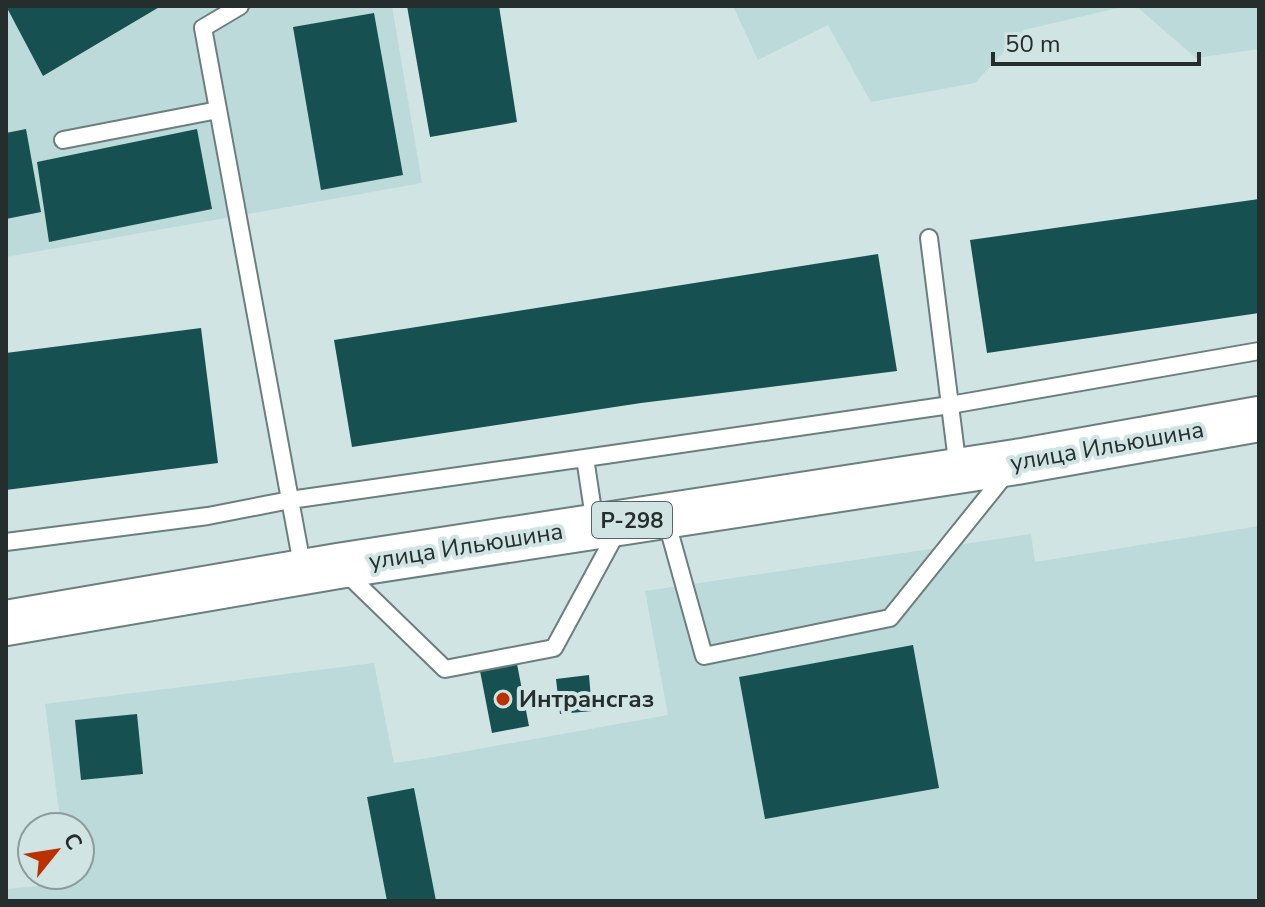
<svg xmlns="http://www.w3.org/2000/svg" width="1265" height="907" viewBox="0 0 1265 907" font-family="'Nunito Sans',sans-serif">
  <style>
    .built { fill: #bcdad9 }
    .building { fill: #165051 }
    .lines { fill: none; stroke-linecap: round; stroke-linejoin: round }
    .service-casing { stroke: #6c7e7e; stroke-width: 20 }
    .trunk-casing { stroke: #6c7e7e; stroke-width: 48 }
    .service { stroke: #fff; stroke-width: 16 }
    .trunk { stroke: #fff; stroke-width: 44 }
    .poi-dot { fill: #bb3200; stroke: #d0e4e4; stroke-width: 3 }
    .labels { text-anchor: middle; stroke-width: 8; stroke-linejoin: round; paint-order: stroke }
    .shield { fill: #d0e4e4; stroke: #596564; stroke-width: 2 }
    .shield-label { font-size: 22px; font-weight: bold; fill: #262e2d }
    .street-label { font-size: 24px; fill: #262e2d; stroke: #d0e4e4 }
    .poi-label { font-size: 24px; font-weight: bold; fill: #262e2d; stroke: #d0e4e4; text-anchor: start }
  </style>
  <rect width="100%" height="100%" fill="#d0e4e4"/>
  <!-- built -->
  <path class="built" d="M 6,6 L 392,6 L 422,183 L 6,257 Z
    M 733,6 L 1126,6 L 1024,30 L 975,83 L 871,102 L 828,25 L 758,60 Z
    M 1136,6 L 1259,6 L 1259,49 L 1196,58 Z
    M 1259,526 L 1259,901 L 6,901 L 6,889 L 68,883 L 67,875 L 80,875 L 80,827 L 61,827 L 45,704 L 374,663 L 394,763 L 428,758 L 668,715 L 645,591 L 1031,534 L 1035,562 Z"/>
  <!-- building -->
  <path class="building" d="M 6,6 L 161,6 L 43,76 Z
    M 407,6 L 499,6 L 517,122 L 430,137 Z
    M 374,13 L 403,175 L 321,190 L 293,27 Z
    M 26,129 L 41,212 L 6,219 L 6,133 Z
    M 197,129 L 212,209 L 49,242 L 37,162 Z
    M 1259,199 L 1259,313 L 987,353 L 970,240 Z
    M 878,254 L 897,371 L 641,403 L 352,447 L 334,340 Z
    M 201,328 L 218,463 L 6,490 L 6,353 Z
    M 913,645 L 939,788 L 765,819 L 739,677 Z
    M 517,664 L 529,726 L 492,733 L 480,671 Z
    M 589,675 L 592,711 L 560,714 L 556,679 Z
    M 137,714 L 143,774 L 81,780 L 75,720 Z
    M 414,788 L 436,901 L 387,901 L 367,797 Z"/>
  <g class="lines">
    <!-- service casing -->
    <g class="service-casing">
      <path id="service" d="M 240,6 L 203,28 L 303,570
        M 63,140 L 218,110
        M 929,238 L 958,469
        M 585,458 L 950,405 L 1259,351
        M 665,516 L 704,656 L 890,618 L 1009,470
        M 6,542 L 208,516 L 290,500 L 585,458 L 595,524
        M 345,572 L 445,669 L 554,648 L 618,530"/>
    </g>
    <!-- trunk casing -->
    <g class="trunk-casing">
      <path id="trunk" d="M 6,623 L 338,566 L 1016,462 L 1259,419"/>
    </g>
    <!-- service -->
    <use href="#service" class="service"/>
    <!-- trunk -->
    <use href="#trunk" class="trunk"/>
  </g>
  <!-- markers -->
  <circle class="poi-dot" cx="503" cy="699" r="8"/>
  <g class="labels">
    <!-- shield labels -->
    <rect class="shield" x="592" y="502" width="80" height="36" rx="6"/>
    <g class="shield-label">
      <text x="632" y="528">Р-298</text>
    </g>
    <!-- street labels -->
    <g class="street-label">
      <text transform="translate(1107 446) rotate(-10)" y="8">улица Ильюшина</text>
      <text transform="translate(466 546) rotate(-9)" y="8">улица Ильюшина</text>
    </g>
    <!-- poi labels -->
    <g class="poi-label">
      <text x="519" y="707">Интрансгаз</text>
    </g>
  </g>
  <!-- border -->
  <rect width="1265" height="907" fill="none" stroke="#262e2d" stroke-width="16"/>
  <!-- north arrow -->
  <g transform="translate(56 851) rotate(60)"><circle r="38" fill="#d0e4e4" stroke="#8c9b9b" stroke-width="2"/>
  <path d="M0-6L14 30L0 20L-14 30Z" fill="#bb3200"/>
  <text y="-12" font-size="22" font-weight="bold" text-anchor="middle" fill="#262e2d">С</text>
  </g>
  <!-- scale -->
  <path d="M993 52v12h206v-12" fill="none" stroke="#262e2d" stroke-width="4"/>
  <text x="1005" y="52" font-size="24" fill="#262e2d" stroke="#d0e4e4" stroke-width="6" paint-order="stroke">50 m</text>
</svg>
